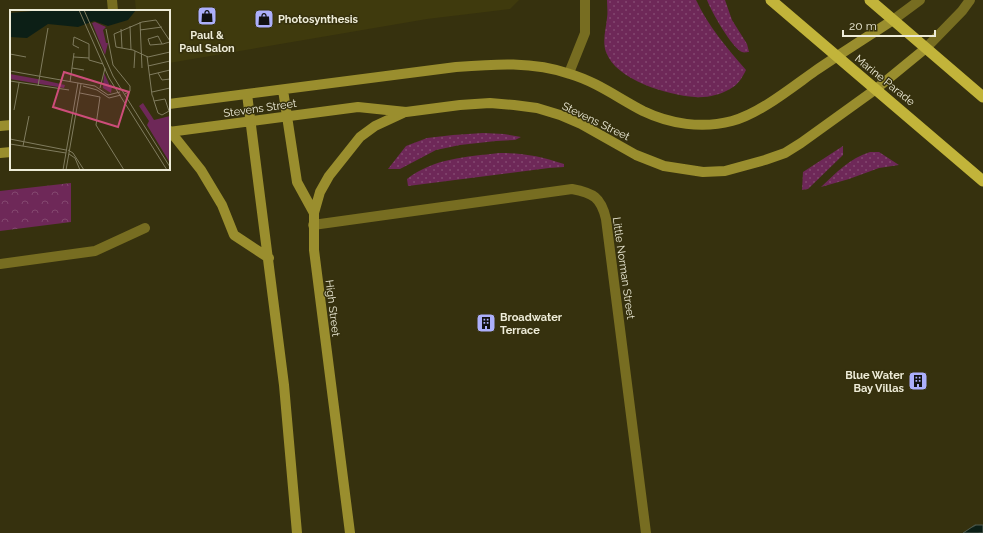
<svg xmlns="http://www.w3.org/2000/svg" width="983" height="533" viewBox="0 0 983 533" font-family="Raleway,sans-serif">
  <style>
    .built { fill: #3f3a0d }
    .grass { fill: url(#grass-dots) }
    .park { fill: url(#park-crowns) }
    .water { fill: url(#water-waves); stroke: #505c50 }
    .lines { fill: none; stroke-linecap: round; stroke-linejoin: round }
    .service { stroke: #776d21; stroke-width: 10 }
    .minor { stroke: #776d21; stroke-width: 10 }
    .secondary { stroke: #9a8e2e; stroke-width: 10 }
    .trunk { stroke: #c2b43a; stroke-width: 11 }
    .labels { text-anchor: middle; stroke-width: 3; stroke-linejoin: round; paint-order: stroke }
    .poi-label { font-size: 11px; font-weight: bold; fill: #eeecd8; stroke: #36310e; text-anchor: start }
    .street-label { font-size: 11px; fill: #eeecd8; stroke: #36310e }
    .inset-road { fill: none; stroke: #807c5f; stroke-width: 1 }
    .view { fill: #cd4d7a; fill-opacity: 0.15; stroke: #cd4d7a; stroke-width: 2 }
    .inset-edge { fill: none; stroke: #eeecd8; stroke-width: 2 }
  </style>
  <defs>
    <pattern id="grass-dots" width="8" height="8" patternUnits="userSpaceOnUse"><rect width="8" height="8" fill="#6e2858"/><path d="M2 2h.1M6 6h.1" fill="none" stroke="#83476f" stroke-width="1.8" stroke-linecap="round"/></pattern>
    <pattern id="park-crowns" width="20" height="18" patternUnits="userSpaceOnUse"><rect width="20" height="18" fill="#6e2858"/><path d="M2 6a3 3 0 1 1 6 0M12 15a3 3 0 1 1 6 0" fill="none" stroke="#83476f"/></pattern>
    <pattern id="water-waves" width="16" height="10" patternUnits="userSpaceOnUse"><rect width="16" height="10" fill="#0c1f16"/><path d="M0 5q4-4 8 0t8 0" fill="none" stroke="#304037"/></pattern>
  </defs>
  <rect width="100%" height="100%" fill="#36310e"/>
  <!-- built -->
  <path class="built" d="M 135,0 L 519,0 L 510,9 L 427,19 L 169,63 L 169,11 L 136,11 Z"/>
  <!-- grass -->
  <path class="grass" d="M 607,0 L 696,0 C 708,26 727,48 746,70 C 742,78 738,85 730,89 C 720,95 706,98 695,97 C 667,95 616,80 606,52 C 602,41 606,29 607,18 C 608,12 607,6 607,0 Z
    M 707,0 L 725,0 L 732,20 L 747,44 L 749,52 C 747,52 744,53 742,52 C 732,48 711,11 707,0 Z
    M 483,133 L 504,134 L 521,137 L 515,140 L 496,141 L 460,145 L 436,150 L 400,169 L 388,169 L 406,146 L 427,138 L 453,135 Z
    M 843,146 L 843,155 L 808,189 L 802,190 L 803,172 Z
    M 870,152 L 879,152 L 899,165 L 879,168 L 849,179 L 821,187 C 836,173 850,158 870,152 Z
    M 499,153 C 525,153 540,156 564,164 L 564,167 L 549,168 L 408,186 L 407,179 C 434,158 466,157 499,153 Z"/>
  <!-- park -->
  <path class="park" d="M 71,183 L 71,222 L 0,231 L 0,191 Z"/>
  <!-- water -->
  <path class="water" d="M 975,525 L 983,525 L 983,533 L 963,533 Z"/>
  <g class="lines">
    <!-- service -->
    <path class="service" d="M 112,0 L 113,11
      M 893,20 L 920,0
      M 926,48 L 962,11 L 970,0
      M 569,73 L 585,33 L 585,0"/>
    <!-- minor -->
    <path class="minor" d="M 313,225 L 572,189 C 593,193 601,197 606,219 L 646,533
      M 0,264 L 95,251 L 145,228"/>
    <!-- secondary -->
    <path class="secondary" d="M 283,90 L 297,182 L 314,213 L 314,250 L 350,533
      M 247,94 L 284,385 L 297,533
      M 169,104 L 456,67 C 494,64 533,61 570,74 C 597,82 618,98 643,111 C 670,124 702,129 732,121 C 759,114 791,88 815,71 C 840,54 867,37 893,20
      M 0,126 L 11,125
      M 170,131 L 201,170 L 222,205 L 234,235 L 269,258
      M 169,132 L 358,107 L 406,112 L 460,105 L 490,103 L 514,105 L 537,108 L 560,115 L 581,124 L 636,155 L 664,166 L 703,172 L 725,171 L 765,160 L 785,153 L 801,143 L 876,89 L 926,48
      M 0,153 L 11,152
      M 314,213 L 320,192 L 329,176 L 360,137 L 375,126 L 403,113"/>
    <!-- trunk -->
    <path class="trunk" d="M 771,0 L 983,181
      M 870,0 L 983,97"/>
  </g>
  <!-- icons -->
  <defs>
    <g id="shop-square" transform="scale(1)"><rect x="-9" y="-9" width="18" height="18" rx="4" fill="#acaffb" stroke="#36310e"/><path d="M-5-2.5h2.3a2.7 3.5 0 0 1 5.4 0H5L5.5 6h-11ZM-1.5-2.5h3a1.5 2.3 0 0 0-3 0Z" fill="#111"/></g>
    <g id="building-square" transform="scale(1)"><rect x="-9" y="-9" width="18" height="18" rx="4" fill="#acaffb" stroke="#36310e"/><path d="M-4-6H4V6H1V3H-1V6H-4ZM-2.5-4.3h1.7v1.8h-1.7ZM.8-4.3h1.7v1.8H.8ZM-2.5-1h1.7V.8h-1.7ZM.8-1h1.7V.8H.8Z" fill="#111"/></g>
  </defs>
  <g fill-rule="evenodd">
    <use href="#shop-square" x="207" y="16"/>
    <use href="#shop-square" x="264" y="19"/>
    <use href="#building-square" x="486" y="323"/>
    <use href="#building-square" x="918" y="381"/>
  </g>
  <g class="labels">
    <!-- poi labels -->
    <g class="poi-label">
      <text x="278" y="23">Photosynthesis</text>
      <text x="207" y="39" text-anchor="middle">Paul &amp;<tspan x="207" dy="13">Paul Salon</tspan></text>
      <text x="500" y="321">Broadwater<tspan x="500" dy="13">Terrace</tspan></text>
      <text x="904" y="379" text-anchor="end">Blue Water<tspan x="904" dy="13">Bay Villas</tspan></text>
    </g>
    <!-- street labels -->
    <g class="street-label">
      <text transform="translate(885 80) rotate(39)" y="4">Marine Parade</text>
      <text transform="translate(260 108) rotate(-8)" y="4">Stevens Street</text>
      <text transform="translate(596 121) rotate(26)" y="4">Stevens Street</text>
      <text transform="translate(624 268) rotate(82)" y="4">Little Norman Street</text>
      <text transform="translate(333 308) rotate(83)" y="4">High Street</text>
    </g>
  </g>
  <!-- overview -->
  <g transform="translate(10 10)">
    <rect width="160" height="160" fill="#36310e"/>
    <path d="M 94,63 L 101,78 L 100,73 L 102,76 L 101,83 L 93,78 Z" fill="#6e2858"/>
    <path d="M 85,12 L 96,17 L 93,20 L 96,33 L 98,33 L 95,45 L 82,13 ZM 0,64 L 33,70 L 55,75 L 54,78 L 0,69 ZM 133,93 L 144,110 L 160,106 L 160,153 L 137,115 L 139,111 L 129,96 Z" fill="#6e2858"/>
    <path d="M 34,0 L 126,0 L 118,10 L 98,16 L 84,11 L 68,17 L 38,14 L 17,28 L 0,27 L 0,3 Z" fill="#0c1f16"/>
    <path class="inset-road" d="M 69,0 L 99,68 L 157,160M 74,0 L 103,66 L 160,157M 130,12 L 132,58M 120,16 L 121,40M 96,19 L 103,55 L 120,76 L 120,81 L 115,84M 111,19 L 112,38M 130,20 L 152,17M 160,31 L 146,10 L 132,12 L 104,24 L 106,37 L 123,40 L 138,47 L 160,42M 152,34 L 148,26 L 138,29 L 140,35 L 152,34 L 153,34 L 156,33 L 160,32M 69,38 L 63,35 L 64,27 L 79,34 L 79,50 L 93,54M 0,44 L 16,47M 137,46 L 142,85 L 143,87 L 144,91 L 148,103 L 152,105 L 159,101 L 155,89 L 144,91M 64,47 L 79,48M 138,56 L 160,51M 62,58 L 74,60M 124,58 L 125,41M 0,61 L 85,76 L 98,85 L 110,82M 148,63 L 152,70 L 160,69M 139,65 L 160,60M 0,71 L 59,80M 60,72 L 64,43M 28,76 L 38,18M 73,76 L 87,80 L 99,88 L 111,85M 90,78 L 95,58M 142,82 L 160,78M 70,83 L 90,87 L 86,115 L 114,160M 4,100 L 9,73M 0,129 L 56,140M 0,134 L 56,143M 13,136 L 19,106M 58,140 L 63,143 L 74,160M 59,144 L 65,148 L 70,160M 53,160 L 68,73M 56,160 L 71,74"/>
    <path class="view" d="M 54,62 L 119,82 L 108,117 L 43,97 Z"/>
    <rect width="160" height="160" class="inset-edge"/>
  </g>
  <!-- scale -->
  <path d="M843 30v6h92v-6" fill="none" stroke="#eeecd8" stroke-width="2"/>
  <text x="849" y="30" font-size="12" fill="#eeecd8" stroke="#36310e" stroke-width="3" paint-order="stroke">20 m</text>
</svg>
